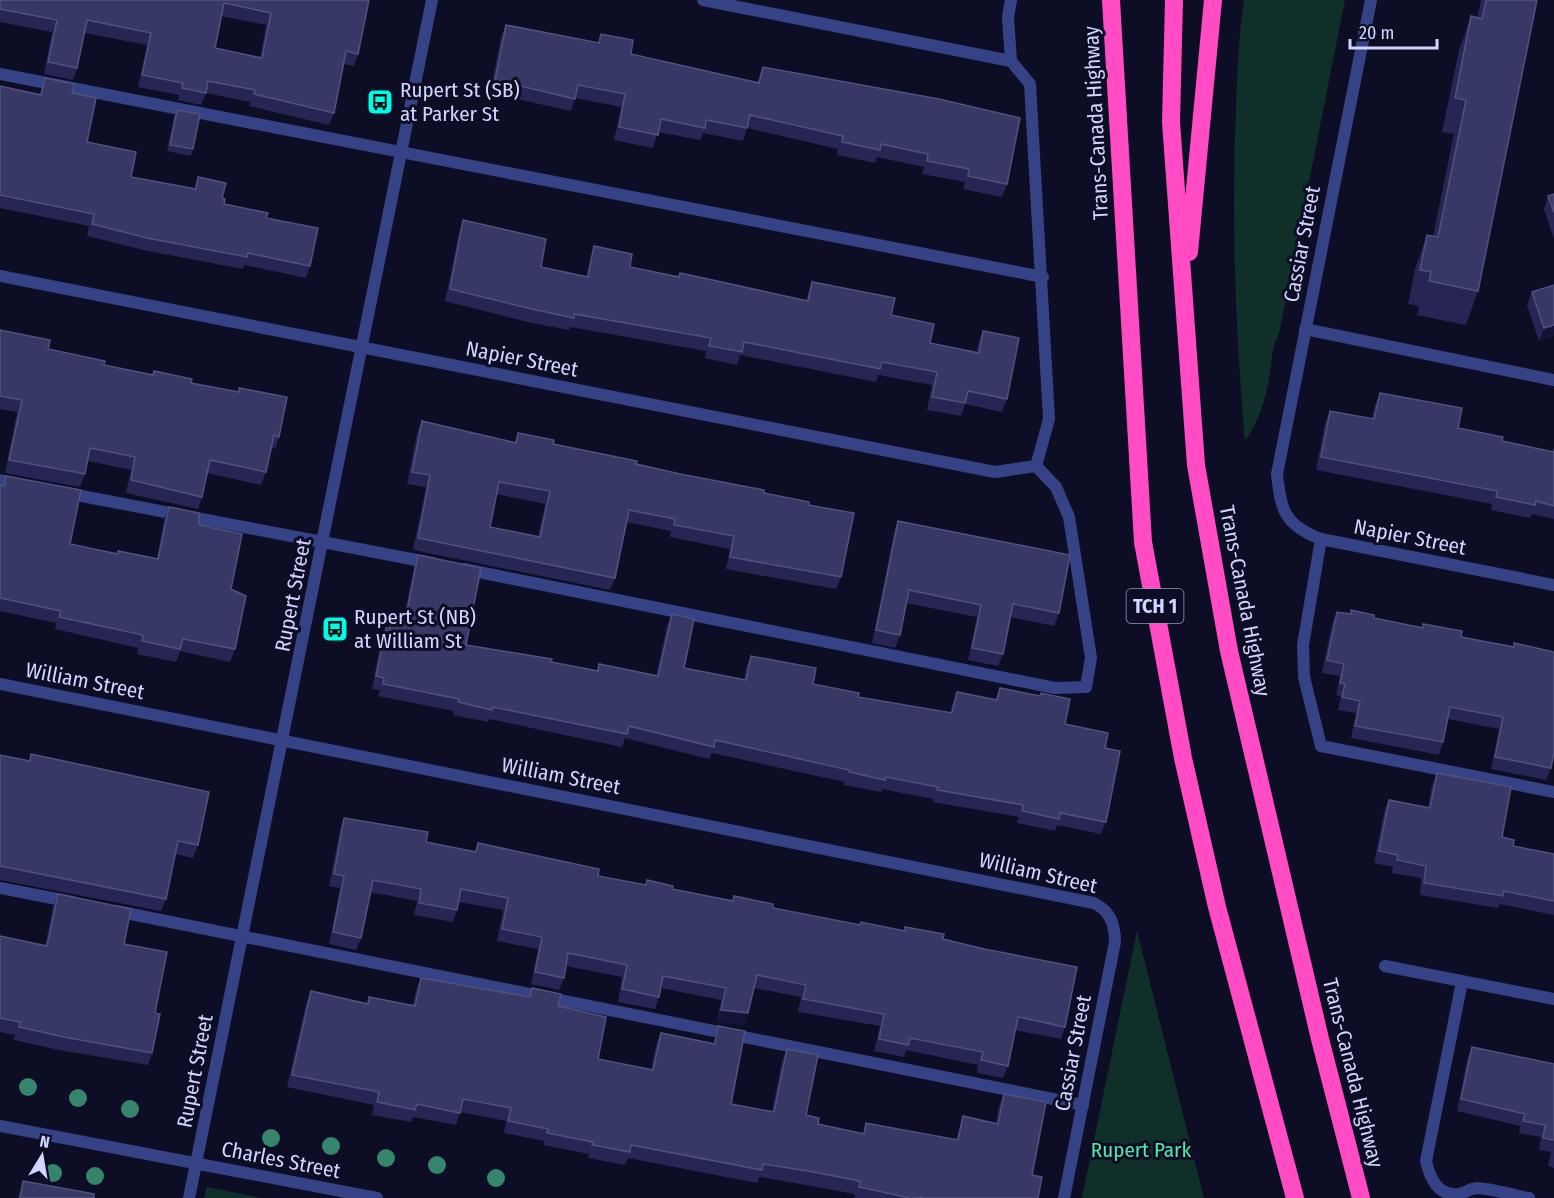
<svg xmlns="http://www.w3.org/2000/svg" width="1554" height="1198" viewBox="0 0 1554 1198" font-family="'Fira Sans Condensed',sans-serif">
  <style>
    .green { fill: #102f28 }
    .lines { fill: none; stroke-linecap: round; stroke-linejoin: round }
    .lane { stroke: #364286; stroke-width: 12 }
    .street { stroke: #364286; stroke-width: 12 }
    .highway { stroke: #ff4cc4; stroke-width: 18 }
    .tree { fill: #35856c }
    .wall { fill: #262554; fill-rule: evenodd }
    .shaded-wall { fill: #141439 }
    .building { fill: #383866; stroke: #50517e; stroke-width: 1.5; fill-rule: evenodd }
    .labels { text-anchor: middle; stroke-width: 6; stroke-linejoin: round; paint-order: stroke }
    .shield { fill: #0d0e25; stroke: #9699be; stroke-width: 1.5 }
    .shield-label { font-size: 20px; font-weight: bold; fill: #d1d5ff }
    .poi-label { font-size: 21px; fill: #d1d5ff; stroke: #0d0e25; text-anchor: start }
    .street-label { font-size: 21px; fill: #d1d5ff; stroke: #0d0e25 }
    .park-label { font-size: 21px; fill: #56e6a6; stroke: #0d0e25 }
  </style>
  <rect width="100%" height="100%" fill="#0d0e25"/>
  <!-- green -->
  <path class="green" d="M 1244,0 L 1345,0 L 1279,334 C 1271,349 1272,362 1269,379 C 1265,401 1258,423 1245,441 C 1236,340 1232,238 1235,136 C 1237,90 1237,45 1244,0 Z
    M 1137,931 L 1204,1198 L 1082,1198 Z
    M 207,1187 L 262,1198 L 204,1198 Z"/>
  <g class="lines">
    <!-- lane -->
    <path class="lane" d="M 0,74 L 1043,277
      M 1305,329 L 1554,380
      M 0,480 L 19,484
      M 66,493 L 432,563
      M 1321,539 L 1303,645 L 1304,677 L 1321,746 L 1554,792
      M 464,569 L 1055,688 L 1086,687 L 1091,658 L 1069,517 L 1056,487 L 1036,466 L 1049,419 L 1030,84 L 1011,61 L 1008,17 L 1011,0
      M 0,888 L 72,902
      M 116,911 L 1083,1105
      M 1462,982 L 1426,1161 C 1430,1178 1437,1196 1459,1194 C 1465,1193 1471,1188 1477,1188 C 1494,1189 1512,1195 1529,1198"/>
    <!-- street -->
    <path class="street" d="M 703,0 L 1011,61
      M 1371,0 L 1277,474 C 1281,510 1284,525 1321,539 L 1554,585
      M 0,276 L 995,472 L 1036,466
      M 0,684 L 1094,903 C 1110,911 1115,924 1115,942 L 1064,1198
      M 1385,966 L 1554,999
      M 0,1126 L 377,1198
      M 189,1198 L 432,0"/>
    <!-- highway -->
    <path class="highway" d="M 1111,0 L 1143,542 L 1183,758 L 1217,907 L 1295,1198
      M 1174,0 L 1171,122 L 1196,465 L 1229,651 L 1320,1039 L 1361,1198
      M 1189,252 L 1213,0"/>
  </g>
  <!-- trees -->
  <g class="tree">
    <circle cx="28" cy="1087" r="9"/>
    <circle cx="78" cy="1098" r="9"/>
    <circle cx="130" cy="1109" r="9"/>
    <circle cx="271" cy="1138" r="9"/>
    <circle cx="331" cy="1146" r="9"/>
    <circle cx="386" cy="1158" r="9"/>
    <circle cx="437" cy="1165" r="9"/>
    <circle cx="53" cy="1173" r="9"/>
    <circle cx="95" cy="1176" r="9"/>
    <circle cx="496" cy="1178" r="9"/>
  </g>
  <!-- wall -->
  <path class="wall" d="M 0,0 L 369,0 L 358,54 L 354,66 L 344,64 L 334,113 L 329,125 L 249,106 L 250,102 L 206,93 L 201,105 L 178,100 L 179,95 L 138,87 L 147,45 L 85,33 L 77,68 L 73,80 L 44,74 L 52,32 L 0,22 ZM 221,16 L 266,25 L 260,58 L 215,48 Z
    M 1481,0 L 1537,0 L 1478,291 L 1466,325 L 1417,315 L 1419,306 L 1408,304 L 1415,269 L 1427,235 L 1433,236 L 1454,134 L 1442,132 L 1459,50 L 1471,16 L 1477,18 Z
    M 506,25 L 598,43 L 601,34 L 631,54 L 757,82 L 763,67 L 1007,184 L 1002,197 L 963,189 L 965,182 L 922,174 L 924,167 L 877,157 L 875,163 L 837,155 L 838,149 L 747,128 L 743,141 L 703,133 L 700,140 L 658,132 L 653,148 L 614,140 L 621,107 L 575,98 L 571,111 L 490,93 L 501,37 Z
    M 45,78 L 72,93 L 87,142 L 131,177 L 194,189 L 198,177 L 222,198 L 224,204 L 266,218 L 310,266 L 306,278 L 244,265 L 243,269 L 143,250 L 87,236 L 89,226 L 0,208 L 0,86 L 40,94 Z
    M 177,110 L 193,149 L 191,156 L 167,151 L 174,116 Z
    M 1554,194 L 1554,239 L 1544,209 L 1548,196 Z
    M 463,220 L 541,267 L 586,277 L 590,259 L 594,246 L 630,267 L 678,277 L 680,273 L 806,300 L 812,282 L 891,315 L 930,343 L 977,352 L 978,344 L 983,331 L 1007,399 L 1002,412 L 965,404 L 961,416 L 927,410 L 932,385 L 878,375 L 876,382 L 740,355 L 737,365 L 705,358 L 706,351 L 570,327 L 569,330 L 532,323 L 445,301 L 459,233 Z
    M 1554,285 L 1554,336 L 1539,341 L 1527,305 L 1532,292 Z
    M 0,330 L 48,349 L 104,365 L 152,375 L 154,371 L 191,383 L 238,392 L 239,388 L 279,437 L 275,449 L 271,448 L 266,472 L 261,485 L 207,473 L 202,497 L 198,509 L 126,493 L 131,470 L 88,461 L 85,474 L 80,487 L 5,473 L 17,412 L 0,409 Z
    M 1380,393 L 1458,428 L 1502,441 L 1553,452 L 1554,449 L 1554,519 L 1532,514 L 1530,518 L 1491,510 L 1492,504 L 1316,470 L 1325,423 L 1330,411 L 1372,419 L 1375,405 Z
    M 422,421 L 515,442 L 518,433 L 553,444 L 764,493 L 808,505 L 841,577 L 836,589 L 726,569 L 730,549 L 670,537 L 671,531 L 626,522 L 615,578 L 610,590 L 413,550 L 426,487 L 407,484 L 417,433 ZM 496,494 L 545,504 L 538,537 L 490,527 Z
    M 6,476 L 70,544 L 117,554 L 118,551 L 157,558 L 164,520 L 169,507 L 199,525 L 231,589 L 235,649 L 230,662 L 180,651 L 176,662 L 137,654 L 138,648 L 55,629 L 56,623 L 0,611 L 0,485 L 3,486 Z
    M 898,521 L 1059,613 L 1054,626 L 1010,617 L 1003,654 L 998,666 L 968,660 L 977,617 L 906,603 L 900,635 L 895,648 L 872,643 L 894,533 Z
    M 418,555 L 466,645 L 596,671 L 599,664 L 656,676 L 667,626 L 672,614 L 684,668 L 744,680 L 746,668 L 751,656 L 813,684 L 858,697 L 950,713 L 952,705 L 957,692 L 995,700 L 1000,688 L 1065,724 L 1105,748 L 1106,822 L 1101,834 L 1057,825 L 1055,831 L 1017,823 L 1019,817 L 933,802 L 933,799 L 882,789 L 881,792 L 844,785 L 845,782 L 712,753 L 709,759 L 625,738 L 622,747 L 489,719 L 488,722 L 453,715 L 454,711 L 378,696 L 380,690 L 372,689 L 381,640 L 386,628 L 390,628 L 391,624 L 402,626 L 414,568 Z
    M 1351,610 L 1374,618 L 1422,628 L 1423,624 L 1461,637 L 1513,647 L 1514,643 L 1551,768 L 1546,780 L 1491,769 L 1499,729 L 1448,719 L 1443,742 L 1439,755 L 1351,738 L 1356,713 L 1338,710 L 1341,696 L 1336,695 L 1340,676 L 1322,673 L 1332,624 L 1337,612 L 1350,614 Z
    M 31,754 L 198,845 L 193,858 L 175,854 L 166,899 L 161,911 L 0,880 L 0,755 L 29,761 Z
    M 1437,773 L 1502,837 L 1513,846 L 1554,854 L 1554,915 L 1500,904 L 1498,908 L 1420,895 L 1421,878 L 1392,873 L 1393,867 L 1374,863 L 1384,812 L 1389,800 L 1428,808 L 1432,785 Z
    M 344,818 L 426,842 L 475,851 L 478,843 L 598,876 L 645,885 L 647,880 L 672,889 L 732,901 L 734,896 L 773,908 L 860,925 L 861,922 L 904,931 L 905,927 L 943,939 L 1065,1027 L 1061,1039 L 1015,1030 L 1008,1066 L 1003,1078 L 977,1073 L 978,1065 L 906,1050 L 904,1057 L 874,1051 L 880,1026 L 798,1012 L 801,997 L 754,988 L 748,1013 L 744,1025 L 717,1022 L 721,1000 L 661,988 L 659,997 L 655,1009 L 618,1002 L 622,977 L 566,966 L 564,978 L 559,990 L 531,984 L 538,949 L 497,941 L 503,910 L 459,902 L 457,910 L 453,922 L 414,915 L 417,901 L 370,892 L 361,938 L 356,950 L 329,944 L 340,888 L 329,886 L 340,830 Z
    M 58,894 L 124,944 L 155,1013 L 152,1053 L 148,1065 L 59,1050 L 14,1040 L 15,1035 L 0,1032 L 0,936 L 45,946 L 53,907 Z
    M 421,978 L 529,997 L 532,988 L 558,1006 L 598,1059 L 651,1069 L 656,1045 L 661,1033 L 713,1043 L 718,1026 L 731,1104 L 772,1112 L 782,1061 L 787,1049 L 806,1115 L 818,1124 L 863,1133 L 866,1123 L 956,1140 L 959,1129 L 963,1116 L 996,1123 L 999,1106 L 1004,1094 L 1032,1175 L 1038,1198 L 855,1198 L 855,1195 L 850,1193 L 760,1177 L 757,1183 L 628,1158 L 625,1165 L 588,1158 L 589,1154 L 543,1145 L 544,1141 L 504,1133 L 506,1121 L 460,1112 L 456,1125 L 413,1117 L 411,1122 L 372,1115 L 374,1105 L 287,1087 L 306,1004 L 311,991 L 367,1003 L 369,997 L 413,1005 L 416,990 Z
    M 1472,1047 L 1554,1064 L 1554,1168 L 1548,1166 L 1551,1152 L 1539,1150 L 1541,1137 L 1519,1133 L 1520,1126 L 1457,1111 L 1467,1060 Z
    M 23,1181 L 94,1198 L 18,1198 Z"/>
  <!-- shaded-wall -->
  <path class="shaded-wall" d="M 1554,325 L 1554,336 L 1539,341 L 1544,328 Z
    M 721,1010 L 748,1013 L 744,1025 L 717,1022 Z"/>
  <!-- building -->
  <path class="building" d="M 0,0 L 369,0 L 358,54 L 346,51 L 334,113 L 254,94 L 255,90 L 208,81 L 206,93 L 182,88 L 183,83 L 142,75 L 151,33 L 87,20 L 77,68 L 48,62 L 57,20 L 0,9 ZM 224,3 L 271,13 L 262,58 L 215,48 Z
    M 1486,0 L 1537,0 L 1478,291 L 1429,281 L 1431,272 L 1420,270 L 1427,235 L 1438,237 L 1466,100 L 1455,98 L 1471,16 L 1482,19 Z
    M 506,25 L 599,43 L 601,34 L 633,40 L 631,54 L 759,83 L 763,67 L 939,99 L 1020,118 L 1007,184 L 968,176 L 969,169 L 927,161 L 928,154 L 881,144 L 880,150 L 842,142 L 843,136 L 750,115 L 747,128 L 706,120 L 705,128 L 661,119 L 658,135 L 619,127 L 625,94 L 578,85 L 575,99 L 495,80 Z
    M 45,78 L 74,84 L 72,93 L 96,98 L 87,142 L 136,152 L 131,177 L 196,189 L 198,177 L 226,183 L 222,198 L 225,199 L 224,204 L 268,213 L 266,218 L 318,228 L 310,266 L 248,253 L 247,257 L 147,238 L 92,224 L 94,214 L 0,195 L 0,86 L 41,95 Z
    M 177,110 L 200,114 L 193,149 L 170,145 Z
    M 1554,194 L 1554,213 L 1548,196 Z
    M 463,220 L 546,239 L 541,267 L 588,277 L 594,246 L 632,254 L 630,267 L 679,277 L 680,273 L 808,301 L 812,282 L 895,298 L 891,315 L 934,324 L 930,343 L 979,353 L 983,331 L 1019,338 L 1007,399 L 968,391 L 965,403 L 932,397 L 937,372 L 882,362 L 880,369 L 744,342 L 742,352 L 709,346 L 711,338 L 574,314 L 574,318 L 536,310 L 450,289 Z
    M 1554,285 L 1554,325 L 1544,328 L 1532,292 Z
    M 0,330 L 50,340 L 48,349 L 105,361 L 104,365 L 153,375 L 154,371 L 192,379 L 191,383 L 239,392 L 239,388 L 287,397 L 279,437 L 274,435 L 266,472 L 210,460 L 202,497 L 131,480 L 135,457 L 90,448 L 85,474 L 9,460 L 22,400 L 0,396 Z
    M 1380,393 L 1462,408 L 1458,428 L 1503,437 L 1502,441 L 1554,452 L 1554,449 L 1554,506 L 1536,501 L 1535,505 L 1496,497 L 1497,491 L 1321,457 L 1330,411 L 1374,419 Z
    M 422,421 L 516,443 L 518,433 L 554,440 L 553,444 L 637,461 L 636,464 L 680,474 L 764,490 L 764,493 L 809,502 L 808,505 L 854,513 L 841,577 L 730,557 L 734,536 L 674,525 L 675,519 L 629,510 L 615,578 L 418,538 L 430,475 L 412,472 ZM 499,482 L 550,491 L 540,537 L 490,527 Z
    M 6,476 L 81,490 L 70,544 L 118,554 L 118,551 L 158,559 L 169,507 L 199,513 L 199,525 L 242,534 L 231,589 L 246,596 L 235,649 L 183,639 L 180,649 L 142,641 L 143,635 L 59,617 L 61,611 L 0,598 L 0,485 L 4,486 Z
    M 898,521 L 1070,555 L 1059,613 L 1013,604 L 1003,654 L 972,648 L 981,605 L 909,590 L 900,635 L 876,630 Z
    M 418,555 L 481,568 L 466,645 L 552,659 L 551,662 L 598,671 L 599,664 L 658,676 L 672,614 L 694,619 L 684,668 L 746,680 L 751,656 L 816,668 L 813,684 L 859,693 L 858,697 L 952,713 L 957,692 L 997,700 L 1000,688 L 1040,696 L 1041,693 L 1070,699 L 1065,724 L 1108,733 L 1105,748 L 1120,751 L 1106,822 L 1060,813 L 1059,819 L 1022,811 L 1023,805 L 937,790 L 938,787 L 886,777 L 885,780 L 849,772 L 849,770 L 715,740 L 714,747 L 629,726 L 627,734 L 493,707 L 492,710 L 458,702 L 459,699 L 383,684 L 384,678 L 376,676 L 386,628 L 390,628 L 391,624 L 404,626 Z
    M 1351,610 L 1374,615 L 1374,618 L 1423,628 L 1423,624 L 1462,631 L 1461,637 L 1514,647 L 1514,643 L 1554,652 L 1554,752 L 1551,768 L 1495,757 L 1503,717 L 1450,707 L 1443,742 L 1355,726 L 1360,701 L 1342,697 L 1345,684 L 1340,683 L 1344,664 L 1327,660 L 1337,612 L 1351,614 Z
    M 31,754 L 209,792 L 198,845 L 178,841 L 166,899 L 0,866 L 0,755 L 30,761 Z
    M 1437,773 L 1511,787 L 1502,837 L 1514,840 L 1513,846 L 1554,854 L 1554,901 L 1504,891 L 1503,896 L 1424,883 L 1426,866 L 1397,860 L 1398,855 L 1379,851 L 1389,800 L 1430,808 Z
    M 344,818 L 428,832 L 426,842 L 476,852 L 478,843 L 599,869 L 598,876 L 646,885 L 647,880 L 673,886 L 672,889 L 733,901 L 734,896 L 773,904 L 773,908 L 860,925 L 861,922 L 905,931 L 905,927 L 944,934 L 943,939 L 984,949 L 1077,967 L 1065,1027 L 1018,1017 L 1008,1066 L 981,1060 L 983,1052 L 910,1038 L 908,1045 L 879,1039 L 884,1014 L 803,999 L 806,985 L 757,975 L 748,1013 L 721,1010 L 726,988 L 663,976 L 659,997 L 622,989 L 627,965 L 568,953 L 564,978 L 535,972 L 542,937 L 502,929 L 508,898 L 461,889 L 457,910 L 419,903 L 421,889 L 373,880 L 361,938 L 333,932 L 344,876 L 334,874 Z
    M 58,894 L 131,909 L 124,944 L 167,952 L 155,1013 L 160,1014 L 152,1053 L 64,1037 L 19,1027 L 20,1022 L 0,1018 L 0,936 L 47,946 Z
    M 421,978 L 530,997 L 532,988 L 561,994 L 558,1006 L 606,1017 L 598,1059 L 653,1070 L 661,1033 L 715,1044 L 718,1026 L 745,1031 L 731,1104 L 774,1112 L 787,1049 L 818,1055 L 806,1115 L 819,1118 L 818,1124 L 864,1134 L 866,1123 L 958,1140 L 963,1116 L 998,1124 L 1004,1094 L 1046,1102 L 1032,1175 L 1042,1177 L 1038,1198 L 925,1198 L 920,1197 L 920,1198 L 910,1198 L 859,1187 L 860,1182 L 855,1180 L 808,1171 L 763,1164 L 762,1170 L 631,1145 L 630,1152 L 592,1145 L 593,1142 L 547,1133 L 548,1129 L 508,1121 L 511,1108 L 463,1099 L 460,1113 L 417,1104 L 415,1110 L 377,1102 L 379,1092 L 292,1075 L 311,991 L 368,1004 L 369,997 L 415,1006 Z
    M 1472,1047 L 1554,1064 L 1554,1140 L 1543,1138 L 1545,1125 L 1523,1121 L 1525,1114 L 1461,1099 Z
    M 23,1181 L 94,1194 L 94,1198 L 20,1198 Z"/>
  <!-- icons -->
  <defs>
    <g id="bus-square" transform="scale(1.35)"><rect x="-9" y="-9" width="18" height="18" rx="4" fill="#00fce4" stroke="#0d0e25"/><path d="M-5-6H5V4H4V6H2V4H-2V6H-4V4H-5ZM-3.5-4V0h7V-4ZM-3.5 1.2v1.5H-2V1.2ZM2 1.2v1.5H3.5V1.2Z" fill="#111"/></g>
  </defs>
  <g fill-rule="evenodd">
    <use href="#bus-square" x="380" y="102"/>
    <use href="#bus-square" x="335" y="629"/>
  </g>
  <g class="labels">
    <!-- shield labels -->
    <rect class="shield" x="1126.5" y="589" width="57" height="34" rx="4.5"/>
    <g class="shield-label">
      <text x="1155" y="613">TCH 1</text>
    </g>
    <!-- poi labels -->
    <g class="poi-label">
      <text x="400" y="97">Rupert St (SB)<tspan x="400" dy="24">at Parker St</tspan></text>
      <text x="354" y="624">Rupert St (NB)<tspan x="354" dy="24">at William St</tspan></text>
    </g>
    <!-- street labels -->
    <g class="street-label">
      <text transform="translate(1096 123) rotate(-93)" y="7">Trans-Canada Highway</text>
      <text transform="translate(1302 244) rotate(-79)" y="7">Cassiar Street</text>
      <text transform="translate(522 359) rotate(11)" y="7">Napier Street</text>
      <text transform="translate(1410 537) rotate(11)" y="7">Napier Street</text>
      <text transform="translate(293 595) rotate(-79)" y="7">Rupert Street</text>
      <text transform="translate(1245 601) rotate(79)" y="7">Trans-Canada Highway</text>
      <text transform="translate(85 681) rotate(11)" y="7">William Street</text>
      <text transform="translate(561 776) rotate(11)" y="7">William Street</text>
      <text transform="translate(1038 873) rotate(13)" y="7">William Street</text>
      <text transform="translate(1073 1053) rotate(-79)" y="7">Cassiar Street</text>
      <text transform="translate(195 1071) rotate(-79)" y="7">Rupert Street</text>
      <text transform="translate(1353 1073) rotate(76)" y="7">Trans-Canada Highway</text>
      <text transform="translate(281 1160) rotate(11)" y="7">Charles Street</text>
    </g>
    <!-- park labels -->
    <g class="park-label">
      <text x="1141" y="1157">Rupert Park</text>
    </g>
  </g>
  <!-- north arrow -->
  <g transform="translate(42 1156) rotate(11)" stroke="#0d0e25" stroke-width="4.5" paint-order="stroke">
  <path d="M0-4.5L10 22L0 15L-10 22Z" fill="#d1d5ff"/>
  <text y="-9" font-size="16" font-weight="bold" text-anchor="middle" fill="#d1d5ff">N</text>
  </g>
  <!-- scale -->
  <path d="M1350 39v9h87v-9" fill="none" stroke="#d1d5ff" stroke-width="3"/>
  <text x="1359" y="39" font-size="18" fill="#d1d5ff" stroke="#0d0e25" stroke-width="4.5" paint-order="stroke">20 m</text>
</svg>
